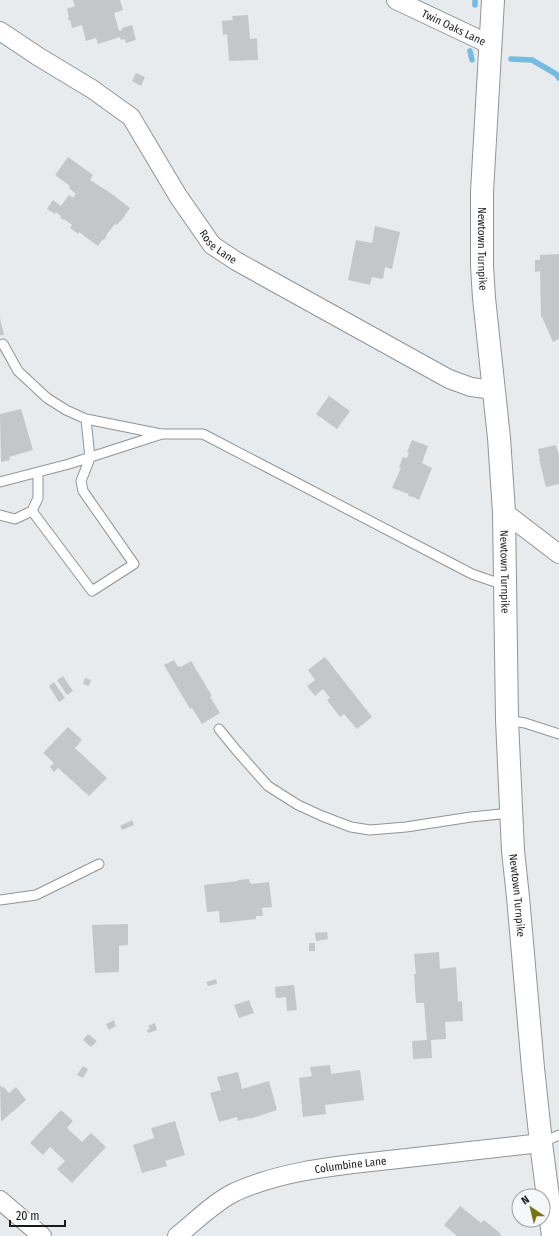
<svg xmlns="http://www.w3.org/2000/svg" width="559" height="1236" viewBox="0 0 559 1236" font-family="'Fira Sans Condensed',sans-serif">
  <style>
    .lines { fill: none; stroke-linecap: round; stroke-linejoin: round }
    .stream { stroke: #75bbdf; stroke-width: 5.5 }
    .building { fill: #c3c7c9 }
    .lane-casing { stroke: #919496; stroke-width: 11 }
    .street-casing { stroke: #919496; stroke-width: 20 }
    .secondary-casing { stroke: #919496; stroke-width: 24 }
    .lane { stroke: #fff; stroke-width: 9 }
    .street { stroke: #fff; stroke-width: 18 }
    .secondary { stroke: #fff; stroke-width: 22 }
    .labels { text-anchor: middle; stroke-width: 3; stroke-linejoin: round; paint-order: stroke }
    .street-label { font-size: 11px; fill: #1a1b1c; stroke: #f4f8fa }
  </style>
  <rect width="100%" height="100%" fill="#e7ebed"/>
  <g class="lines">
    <!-- stream -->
    <path class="stream" d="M 475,5 L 475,0
      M 470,51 L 472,60
      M 511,59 L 532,60 L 556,74 L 559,78"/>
  </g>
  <!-- building -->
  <path class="building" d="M 73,0 L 120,0 L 123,10 L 114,13 L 119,31 L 122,30 L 122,28 L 132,25 L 136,40 L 126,43 L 125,39 L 121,40 L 120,37 L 98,44 L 96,38 L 86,41 L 82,25 L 72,28 L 70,20 L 68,20 L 68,17 L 69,17 L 67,9 L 75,6 Z
    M 248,15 L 250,39 L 257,38 L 258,60 L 229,61 L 227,34 L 223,35 L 222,21 L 233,20 L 232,16 Z
    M 136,73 L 145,77 L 141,86 L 132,81 Z
    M 68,157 L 93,175 L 90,180 L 112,194 L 130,208 L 121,221 L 120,221 L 117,225 L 115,224 L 107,234 L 107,235 L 104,240 L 103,239 L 98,246 L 79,232 L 78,234 L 70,228 L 72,225 L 64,219 L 63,220 L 60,217 L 61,216 L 56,212 L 55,214 L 47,209 L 53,200 L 61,206 L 69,195 L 73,198 L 76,194 L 69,188 L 70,186 L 55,175 Z
    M 375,226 L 400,232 L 392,269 L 385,267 L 383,279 L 372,277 L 370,285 L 348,280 L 356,240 L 372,243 Z
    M 559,254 L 559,339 L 553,342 L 542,317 L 541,317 L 540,271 L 535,272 L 535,260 L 540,260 L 540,255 Z
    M 0,318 L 4,335 L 0,335 Z
    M 329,396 L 350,411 L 337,429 L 316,414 Z
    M 21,409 L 33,450 L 9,457 L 10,460 L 1,462 L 0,414 Z
    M 412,440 L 428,446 L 422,463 L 432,468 L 419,500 L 412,496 L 412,497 L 408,496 L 409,494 L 392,488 L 401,468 L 399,467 L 403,457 L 407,458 L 409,453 L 407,452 Z
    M 556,445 L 559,455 L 559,484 L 546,487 L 539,459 L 540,459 L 538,449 Z
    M 325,657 L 372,717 L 357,729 L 344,714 L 340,717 L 327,700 L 330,698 L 323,689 L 315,696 L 307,686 L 315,680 L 308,670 Z
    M 174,660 L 178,667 L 180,666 L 181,667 L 191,661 L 212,696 L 210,697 L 220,713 L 202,724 L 192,708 L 190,709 L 164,665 Z
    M 63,676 L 73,691 L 67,695 L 57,680 Z
    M 85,678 L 91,680 L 89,686 L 83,684 Z
    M 54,682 L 65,698 L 59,702 L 49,686 Z
    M 68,727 L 82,740 L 75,748 L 107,778 L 89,796 L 58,768 L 54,772 L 50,767 L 54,763 L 43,753 Z
    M 132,820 L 134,825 L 122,830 L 120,826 Z
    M 249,879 L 250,883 L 251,883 L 251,884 L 269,882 L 272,907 L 262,908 L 263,916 L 256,916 L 256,919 L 220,923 L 219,911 L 207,912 L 204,885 L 238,881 L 238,880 Z
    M 128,924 L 128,945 L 119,946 L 119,972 L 95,973 L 92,925 Z
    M 327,932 L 328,939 L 316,941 L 315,933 Z
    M 309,943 L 315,943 L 315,951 L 309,951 Z
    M 439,952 L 440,969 L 456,967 L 458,1001 L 457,1002 L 462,1001 L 463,1021 L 445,1022 L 446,1039 L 431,1040 L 432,1058 L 413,1059 L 412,1041 L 427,1040 L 424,1003 L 416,1003 L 414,974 L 416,974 L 414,954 Z
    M 216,979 L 217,984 L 208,986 L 206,982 Z
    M 294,985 L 297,1010 L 287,1011 L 286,997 L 276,998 L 275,987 Z
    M 249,1000 L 254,1013 L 239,1018 L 234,1005 Z
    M 114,1020 L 116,1026 L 109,1030 L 106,1024 Z
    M 155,1023 L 157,1030 L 148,1033 L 147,1030 L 150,1029 L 148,1026 Z
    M 88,1034 L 97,1041 L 91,1047 L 83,1040 Z
    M 330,1065 L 331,1074 L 360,1070 L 364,1100 L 325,1105 L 326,1114 L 303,1117 L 299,1078 L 312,1076 L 310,1067 Z
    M 83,1066 L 88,1069 L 83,1078 L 77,1075 Z
    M 238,1072 L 242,1089 L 269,1081 L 277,1110 L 249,1119 L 249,1118 L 238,1121 L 237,1117 L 219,1122 L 210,1093 L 221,1090 L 217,1077 Z
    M 0,1085 L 3,1088 L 4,1087 L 9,1093 L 16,1087 L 26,1100 L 1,1122 Z
    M 61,1110 L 73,1121 L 67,1128 L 82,1142 L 91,1133 L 106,1147 L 72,1183 L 57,1169 L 65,1161 L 50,1147 L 43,1155 L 30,1143 Z
    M 175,1121 L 185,1155 L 165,1161 L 167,1166 L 142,1173 L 133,1145 L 154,1138 L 151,1128 Z
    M 460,1206 L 481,1223 L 484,1220 L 501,1234 L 500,1236 L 457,1236 L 444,1225 Z"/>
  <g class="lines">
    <!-- lane casing -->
    <g class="lane-casing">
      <path id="lane" d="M 3,344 L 18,371 L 47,398 L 66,410 L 86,419 L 161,434
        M 0,482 L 69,464 L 162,434 L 203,434 L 472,574 L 504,585
        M 32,511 L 92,591 L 134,564 L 83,491 L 81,481 L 90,458 L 86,419
        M 0,515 L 15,519 L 32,511 L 38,498 L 38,472
        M 507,720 L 525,723 L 559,734
        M 219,729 L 237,751 L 268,786 L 298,805 L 322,816 L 351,827 L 370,830 L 406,827 L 471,817 L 511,813
        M 0,900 L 36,895 L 99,864
        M 541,1143 L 559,1135"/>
    </g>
    <!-- street casing -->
    <g class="street-casing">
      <g id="street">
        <path id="s1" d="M 396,0 L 491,45"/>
        <path id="s2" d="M 0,31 L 39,57 L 92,89 L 131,117 L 178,196 L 212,245 L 236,261 L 449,379 L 471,387 L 494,390"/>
        <path d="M 504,512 L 559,554"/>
        <path d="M 0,1200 L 42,1236"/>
        <path id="s3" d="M 177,1236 C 196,1221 213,1203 235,1192 C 284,1170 337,1166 389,1160 C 440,1154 490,1149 541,1143"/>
      </g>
    </g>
    <!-- secondary casing -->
    <g class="secondary-casing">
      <g id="secondary">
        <path id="s4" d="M 493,0 L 482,192 L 482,266 L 484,298 L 499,438 L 504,512 L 507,720 L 513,851 L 518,897 L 533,1068 L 541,1143 L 553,1236"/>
      </g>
    </g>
    <!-- lane -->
    <use href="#lane" class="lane"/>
    <!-- street -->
    <use href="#street" class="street"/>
    <!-- secondary -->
    <use href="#secondary" class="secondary"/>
  </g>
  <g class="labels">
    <!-- street labels -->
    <g class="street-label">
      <text dy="4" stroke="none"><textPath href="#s1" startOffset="64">Twin Oaks Lane</textPath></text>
      <text dy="4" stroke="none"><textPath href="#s2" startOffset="314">Rose Lane</textPath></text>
      <text dy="4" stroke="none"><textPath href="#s4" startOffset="249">Newtown Turnpike</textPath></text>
      <text dy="4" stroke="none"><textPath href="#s4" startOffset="573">Newtown Turnpike</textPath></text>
      <text dy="4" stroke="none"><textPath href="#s4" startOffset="897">Newtown Turnpike</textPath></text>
      <text dy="4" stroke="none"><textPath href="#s3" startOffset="192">Columbine Lane</textPath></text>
    </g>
  </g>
  <!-- north arrow -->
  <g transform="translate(531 1208) rotate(325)"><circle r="19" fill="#f4f8fa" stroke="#9da0a1"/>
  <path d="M0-3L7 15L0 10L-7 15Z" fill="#787316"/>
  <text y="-6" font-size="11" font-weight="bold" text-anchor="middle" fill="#1a1b1c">N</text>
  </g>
  <!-- scale -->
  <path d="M10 1220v6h55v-6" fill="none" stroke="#1a1b1c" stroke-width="2"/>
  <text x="16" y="1220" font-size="12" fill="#1a1b1c" stroke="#f4f8fa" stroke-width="3" paint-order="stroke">20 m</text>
</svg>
